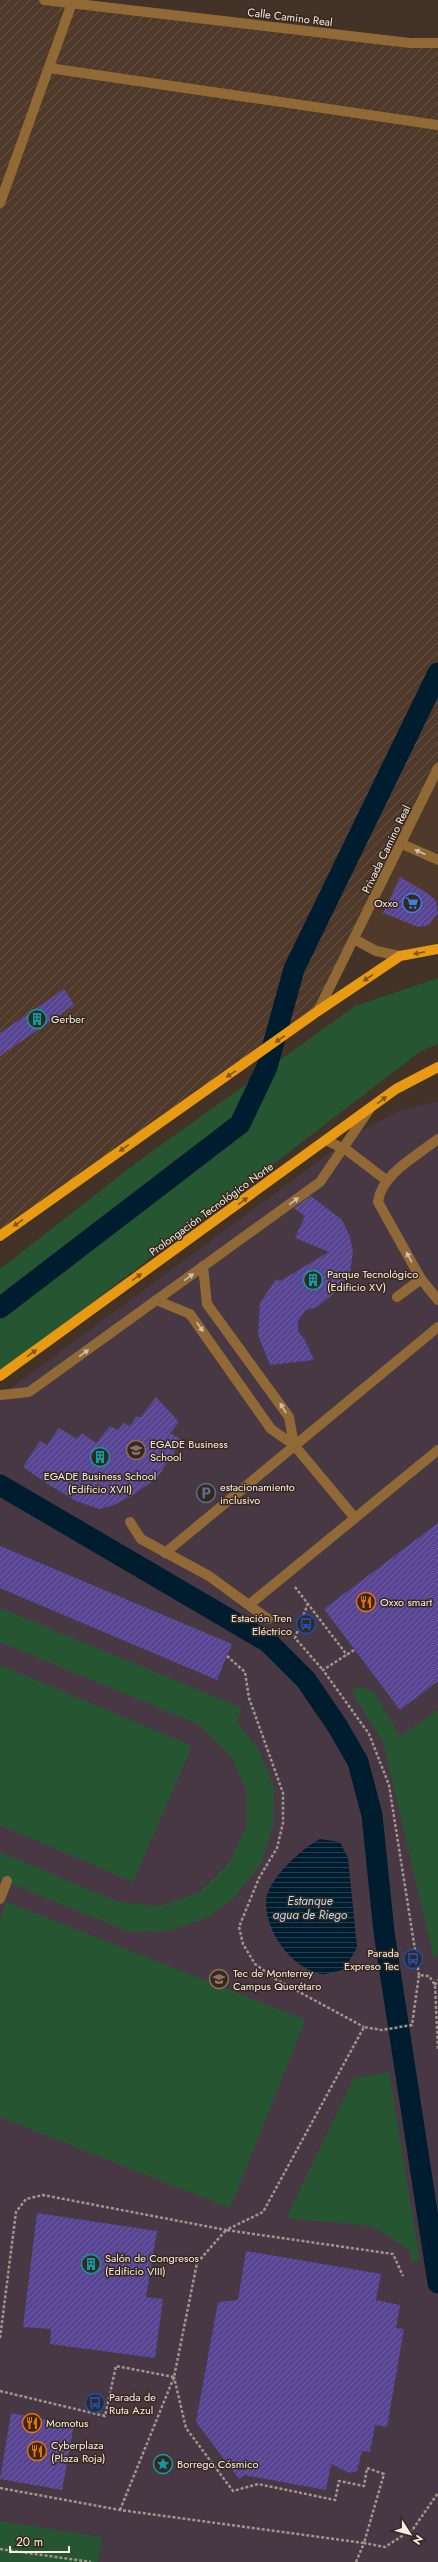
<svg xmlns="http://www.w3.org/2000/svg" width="438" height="2562" viewBox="0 0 438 2562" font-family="Jost,sans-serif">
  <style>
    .built { fill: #4f392a }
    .industrial { fill: url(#industrial-furrows) }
    .education { fill: #473844 }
    .green { fill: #265631 }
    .water { fill: url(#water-rules) }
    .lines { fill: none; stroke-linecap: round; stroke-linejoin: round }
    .canal { stroke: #001d2f; stroke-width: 21 }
    .building { fill: url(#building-hatch) }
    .path { stroke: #a1958c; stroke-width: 2.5; stroke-dasharray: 3 2; stroke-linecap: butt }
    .minor { stroke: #906937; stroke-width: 10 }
    .major { stroke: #e89a13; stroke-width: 10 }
    .oneway { fill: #d3bfa9 }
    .oneway2 { fill: #7e5619 }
    .labels { text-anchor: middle; stroke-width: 3; stroke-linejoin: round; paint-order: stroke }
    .street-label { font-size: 11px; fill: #f7ede6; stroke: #37281d }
    .poi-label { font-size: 11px; fill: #f7ede6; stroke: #37281d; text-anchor: start }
    .water-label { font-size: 12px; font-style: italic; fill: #b1dcfa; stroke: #37281d }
  </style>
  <defs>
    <pattern id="industrial-furrows" width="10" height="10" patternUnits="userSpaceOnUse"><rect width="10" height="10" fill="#4f392a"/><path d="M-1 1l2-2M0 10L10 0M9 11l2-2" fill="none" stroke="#695649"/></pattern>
    <pattern id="water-rules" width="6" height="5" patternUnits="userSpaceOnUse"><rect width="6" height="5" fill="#001d2f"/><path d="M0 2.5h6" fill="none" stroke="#263e4d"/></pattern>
    <pattern id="building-hatch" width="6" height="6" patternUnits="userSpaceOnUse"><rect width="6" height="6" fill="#574593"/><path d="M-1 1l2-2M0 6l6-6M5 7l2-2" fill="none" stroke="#7060a2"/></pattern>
  </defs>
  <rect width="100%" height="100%" fill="#423227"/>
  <!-- built -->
  <path class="built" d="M 433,780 L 438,782 L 438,949 L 400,956 L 354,939 Z"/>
  <!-- industrial -->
  <path class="industrial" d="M 0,0 L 44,0 L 438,43 L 438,768 L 318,1011 L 0,1236 Z"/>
  <!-- education -->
  <path class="education" d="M 438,1101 L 438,2562 L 0,2562 L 0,1396 L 358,1132 L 401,1110 Z"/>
  <!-- green -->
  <path class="green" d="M 438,978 L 438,1044 L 421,1051 L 0,1373 L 0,1269 L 136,1163 L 355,1006 Z
    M 0,1608 L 242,1708 L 237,1722 L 260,1752 L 274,1787 L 273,1826 L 261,1863 L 234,1898 L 205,1919 L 167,1931 L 130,1932 L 0,1879 L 0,1852 L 118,1902 L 160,1906 L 200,1892 L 229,1863 L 247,1825 L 247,1792 L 232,1758 L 198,1724 L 0,1642 Z
    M 0,1665 L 192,1746 L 133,1882 L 0,1825 Z
    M 359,1686 L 374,1692 L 400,1736 L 438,1710 L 438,1953 L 434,1959 L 383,1742 L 352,1693 Z
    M 7,1902 L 305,2020 L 230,2208 L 0,2117 L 0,1918 Z
    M 389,2072 L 420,2261 L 412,2262 L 410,2250 L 372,2226 L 286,2218 L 354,2078 Z
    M 0,2521 L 102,2537 L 98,2562 L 0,2562 Z"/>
  <!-- water -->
  <path class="water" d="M 320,1839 L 340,1842 L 348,1858 L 357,1947 L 345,1969 C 338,1971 327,1975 321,1974 C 291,1968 265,1931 266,1901 C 267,1880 302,1848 320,1839 Z"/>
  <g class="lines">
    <!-- canal -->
    <path class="canal" d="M 0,1308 L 240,1124 L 267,1067 L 294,969 L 438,673
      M 0,1485 L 268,1642 L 306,1680 L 338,1727 L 358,1762 L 372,1815 L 384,1932 L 438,2283"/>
  </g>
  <!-- building -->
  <path class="building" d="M 400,877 L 429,894 L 436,901 L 438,913 L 429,925 L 418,927 L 383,913 Z
    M 64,989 L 74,1005 L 0,1056 L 0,1033 Z
    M 311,1196 L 342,1220 L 350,1237 L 353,1252 L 350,1272 L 339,1289 L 317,1307 L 306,1310 L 298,1321 L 298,1331 L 305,1340 L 314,1360 L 270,1365 L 258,1335 L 260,1303 L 276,1279 L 280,1281 L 329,1252 L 295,1238 L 305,1216 L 294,1208 Z
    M 156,1397 L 179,1422 L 170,1433 L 182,1440 L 157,1478 L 133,1495 L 114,1505 L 99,1509 L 76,1501 L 46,1483 L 23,1467 L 40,1441 L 47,1445 L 59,1428 L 77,1439 L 82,1433 L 96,1443 L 110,1426 L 118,1430 L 124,1423 L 130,1426 L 136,1417 L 141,1417 Z
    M 438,1523 L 438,1681 L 400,1710 L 324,1609 Z
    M 0,1546 L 232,1644 L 217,1680 L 0,1588 Z
    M 37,2213 L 157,2231 L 146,2297 L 163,2299 L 155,2358 L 50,2344 L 51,2329 L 23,2327 Z
    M 246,2251 L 381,2274 L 376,2300 L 400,2305 L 396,2328 L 404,2329 L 387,2427 L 375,2425 L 370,2452 L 362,2451 L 357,2471 L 349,2473 L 331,2464 L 326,2490 L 244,2475 L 239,2479 L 196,2422 L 218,2302 L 238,2300 Z
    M 11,2413 L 74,2425 L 62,2490 L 0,2479 Z"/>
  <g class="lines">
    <!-- path -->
    <path class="path" d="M 295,1587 L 347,1655
      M 308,1603 L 295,1638 L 323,1670
      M 354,1650 L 323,1670 L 369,1734 L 389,1785 L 419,1975
      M 227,1656 L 245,1672 L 249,1698 L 283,1793 L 283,1823 L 277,1848 L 259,1878 L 239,1927 L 243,1944 L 255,1964 L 277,1980 L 364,2027
      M 435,1985 L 438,1980
      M 0,2338 L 16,2212 L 26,2199 L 43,2195 L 226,2230 L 263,2212 L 364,2027 L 382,2030 L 412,2025 L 419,1975 L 429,1976 L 435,1985 L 438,2050
      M 0,2391 L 105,2416 L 116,2366 L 174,2377
      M 0,2488 L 120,2510 L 364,2543 L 384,2474 L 367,2468 L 364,2486 L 339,2481 L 335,2500 L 258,2484 L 233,2491 L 186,2428 L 174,2377
      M 120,2510 L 174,2377 L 197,2263 L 226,2230 L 393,2254 L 403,2276
      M 0,2549 L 91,2562
      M 356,2562 L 364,2543 L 385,2547 L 413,2529 L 438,2493"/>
    <!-- minor -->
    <path class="minor" d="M 44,0 L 410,43 L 438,43
      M 49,68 L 438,125
      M 0,203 L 72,3
      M 402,844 L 438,860
      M 354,939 L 376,951 L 400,956
      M 318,1011 L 438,768
      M 438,1139 C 417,1156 381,1174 378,1202 L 421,1279 L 438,1300
      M 326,1140 L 348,1151 L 386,1180
      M 203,1266 L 207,1304 L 289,1417 L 294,1445
      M 397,1297 L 421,1279
      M 156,1300 L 190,1314 L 271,1429 L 294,1445 L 355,1518
      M 0,1395 L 29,1392 L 320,1182 L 369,1110
      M 130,1522 L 141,1539 L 209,1576 L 268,1619
      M 165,1553 L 438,1327
      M 250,1604 L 438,1450
      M 0,1899 L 7,1881"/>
    <!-- major -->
    <path class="major" d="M 0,1236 L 318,1011 L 400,956 L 438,949
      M 0,1376 L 396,1089 L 438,1067"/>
  </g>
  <!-- one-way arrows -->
  <defs><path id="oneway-solid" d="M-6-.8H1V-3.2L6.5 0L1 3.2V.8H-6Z"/></defs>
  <g class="oneway">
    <use href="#oneway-solid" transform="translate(420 852) rotate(-155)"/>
    <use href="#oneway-solid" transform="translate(294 1201) rotate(-36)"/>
    <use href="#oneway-solid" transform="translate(409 1257) rotate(-119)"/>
    <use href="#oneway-solid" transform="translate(189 1277) rotate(-36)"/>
    <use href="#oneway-solid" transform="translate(200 1327) rotate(55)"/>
    <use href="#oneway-solid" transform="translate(84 1353) rotate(-36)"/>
    <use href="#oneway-solid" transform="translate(283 1408) rotate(-122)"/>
  </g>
  <g class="oneway2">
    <use href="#oneway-solid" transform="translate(419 953) rotate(169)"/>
    <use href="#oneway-solid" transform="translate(368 978) rotate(147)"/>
    <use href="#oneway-solid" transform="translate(280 1039) rotate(145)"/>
    <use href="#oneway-solid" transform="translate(231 1074) rotate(145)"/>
    <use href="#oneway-solid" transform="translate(382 1100) rotate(-38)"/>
    <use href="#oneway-solid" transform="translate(124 1148) rotate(145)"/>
    <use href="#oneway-solid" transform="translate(243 1201) rotate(-36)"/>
    <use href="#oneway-solid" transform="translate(18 1223) rotate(145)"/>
    <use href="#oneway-solid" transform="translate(137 1277) rotate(-36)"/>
    <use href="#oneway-solid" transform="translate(32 1353) rotate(-36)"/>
  </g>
  <!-- icons -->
  <defs>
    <g id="supermarket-ring" transform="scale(1)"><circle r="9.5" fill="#37281d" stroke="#3f7fe0" stroke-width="1.5"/><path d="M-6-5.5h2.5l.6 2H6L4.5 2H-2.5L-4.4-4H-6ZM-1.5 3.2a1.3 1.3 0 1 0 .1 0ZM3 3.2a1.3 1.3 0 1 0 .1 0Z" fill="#3f7fe0"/></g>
    <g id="building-ring" transform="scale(1)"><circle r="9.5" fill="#37281d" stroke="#0f9aa8" stroke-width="1.5"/><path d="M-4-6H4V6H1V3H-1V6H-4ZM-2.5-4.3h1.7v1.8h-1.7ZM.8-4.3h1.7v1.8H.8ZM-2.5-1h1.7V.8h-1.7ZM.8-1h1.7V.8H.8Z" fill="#0f9aa8"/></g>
    <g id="university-ring" transform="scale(1)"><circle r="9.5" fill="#37281d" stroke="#8d6e63" stroke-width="1.5"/><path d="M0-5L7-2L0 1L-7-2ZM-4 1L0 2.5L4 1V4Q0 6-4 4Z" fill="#8d6e63"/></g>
    <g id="parking-ring" transform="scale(1)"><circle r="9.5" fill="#37281d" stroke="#5c6f8a" stroke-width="1.5"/><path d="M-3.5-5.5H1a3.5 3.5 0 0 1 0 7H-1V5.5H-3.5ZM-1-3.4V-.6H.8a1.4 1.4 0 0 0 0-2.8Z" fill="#5c6f8a"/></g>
    <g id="restaurant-ring" transform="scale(1)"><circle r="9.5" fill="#37281d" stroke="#e8710a" stroke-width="1.5"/><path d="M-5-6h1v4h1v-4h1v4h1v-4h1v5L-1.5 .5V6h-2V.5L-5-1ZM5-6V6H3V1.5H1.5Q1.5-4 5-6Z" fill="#e8710a"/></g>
    <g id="bus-ring" transform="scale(1)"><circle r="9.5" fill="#37281d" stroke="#1a4fb4" stroke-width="1.5"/><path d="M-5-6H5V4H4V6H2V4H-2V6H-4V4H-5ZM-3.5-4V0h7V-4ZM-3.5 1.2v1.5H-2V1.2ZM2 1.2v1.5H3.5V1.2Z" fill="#1a4fb4"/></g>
    <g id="sight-ring" transform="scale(1)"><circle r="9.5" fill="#37281d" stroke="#0f9aa8" stroke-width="1.5"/><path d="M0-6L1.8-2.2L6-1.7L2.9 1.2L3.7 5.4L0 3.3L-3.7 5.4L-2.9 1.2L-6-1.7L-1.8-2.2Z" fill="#0f9aa8"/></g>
  </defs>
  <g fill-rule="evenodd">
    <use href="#supermarket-ring" x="412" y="903"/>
    <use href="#building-ring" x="37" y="1019"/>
    <use href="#building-ring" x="313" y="1280"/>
    <use href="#university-ring" x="136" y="1450"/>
    <use href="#building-ring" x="100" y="1457"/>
    <use href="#parking-ring" x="206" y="1493"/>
    <use href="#restaurant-ring" x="366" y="1602"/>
    <use href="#bus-ring" x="306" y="1624"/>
    <use href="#bus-ring" x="413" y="1959"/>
    <use href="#university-ring" x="219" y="1979"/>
    <use href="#building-ring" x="91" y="2264"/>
    <use href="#bus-ring" x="95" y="2403"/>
    <use href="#restaurant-ring" x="32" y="2423"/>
    <use href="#restaurant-ring" x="37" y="2451"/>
    <use href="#sight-ring" x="163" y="2464"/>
  </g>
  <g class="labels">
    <!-- street labels -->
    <g class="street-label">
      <text transform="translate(290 17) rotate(7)" y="4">Calle Camino Real</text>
      <text transform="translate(386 849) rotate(-64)" y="4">Privada Camino Real</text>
      <text transform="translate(211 1209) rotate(-36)" y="4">Prolongación Tecnológico Norte</text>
    </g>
    <!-- poi labels -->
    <g class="poi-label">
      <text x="398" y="907" text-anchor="end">Oxxo</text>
      <text x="51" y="1023">Gerber</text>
      <text x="327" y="1278">Parque Tecnológico<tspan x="327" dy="13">(Edificio XV)</tspan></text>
      <text x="150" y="1448">EGADE Business<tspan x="150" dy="13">School</tspan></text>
      <text x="100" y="1480" text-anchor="middle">EGADE Business School<tspan x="100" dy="13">(Edificio XVII)</tspan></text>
      <text x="220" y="1491">estacionamiento<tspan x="220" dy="13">inclusivo</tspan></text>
      <text x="380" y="1606">Oxxo smart</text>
      <text x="292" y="1622" text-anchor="end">Estación Tren<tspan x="292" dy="13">Eléctrico</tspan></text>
      <text x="399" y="1957" text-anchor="end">Parada<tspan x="399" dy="13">Expreso Tec</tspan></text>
      <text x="233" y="1977">Tec de Monterrey<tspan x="233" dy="13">Campus Querétaro</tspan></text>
      <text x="105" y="2262">Salón de Congresos<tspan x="105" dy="13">(Edificio VIII)</tspan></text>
      <text x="109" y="2401">Parada de<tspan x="109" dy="13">Ruta Azul</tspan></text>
      <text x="46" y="2427">Momotus</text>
      <text x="51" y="2449">Cyberplaza<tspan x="51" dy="13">(Plaza Roja)</tspan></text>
      <text x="177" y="2468">Borrego Cósmico</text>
    </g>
    <!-- water labels -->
    <g class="water-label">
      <text x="310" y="1905">Estanque<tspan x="310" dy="14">agua de Riego</tspan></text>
    </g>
  </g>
  <!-- north arrow -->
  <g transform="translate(410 2534) rotate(126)" stroke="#37281d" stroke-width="3" paint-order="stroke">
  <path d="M0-3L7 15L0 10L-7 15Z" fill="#f7ede6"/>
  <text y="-6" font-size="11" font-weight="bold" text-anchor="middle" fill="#f7ede6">N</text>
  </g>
  <!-- scale -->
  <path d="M10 2546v6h59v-6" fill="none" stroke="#f7ede6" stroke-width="2"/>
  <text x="16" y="2546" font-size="12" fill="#f7ede6" stroke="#37281d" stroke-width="3" paint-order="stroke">20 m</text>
</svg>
